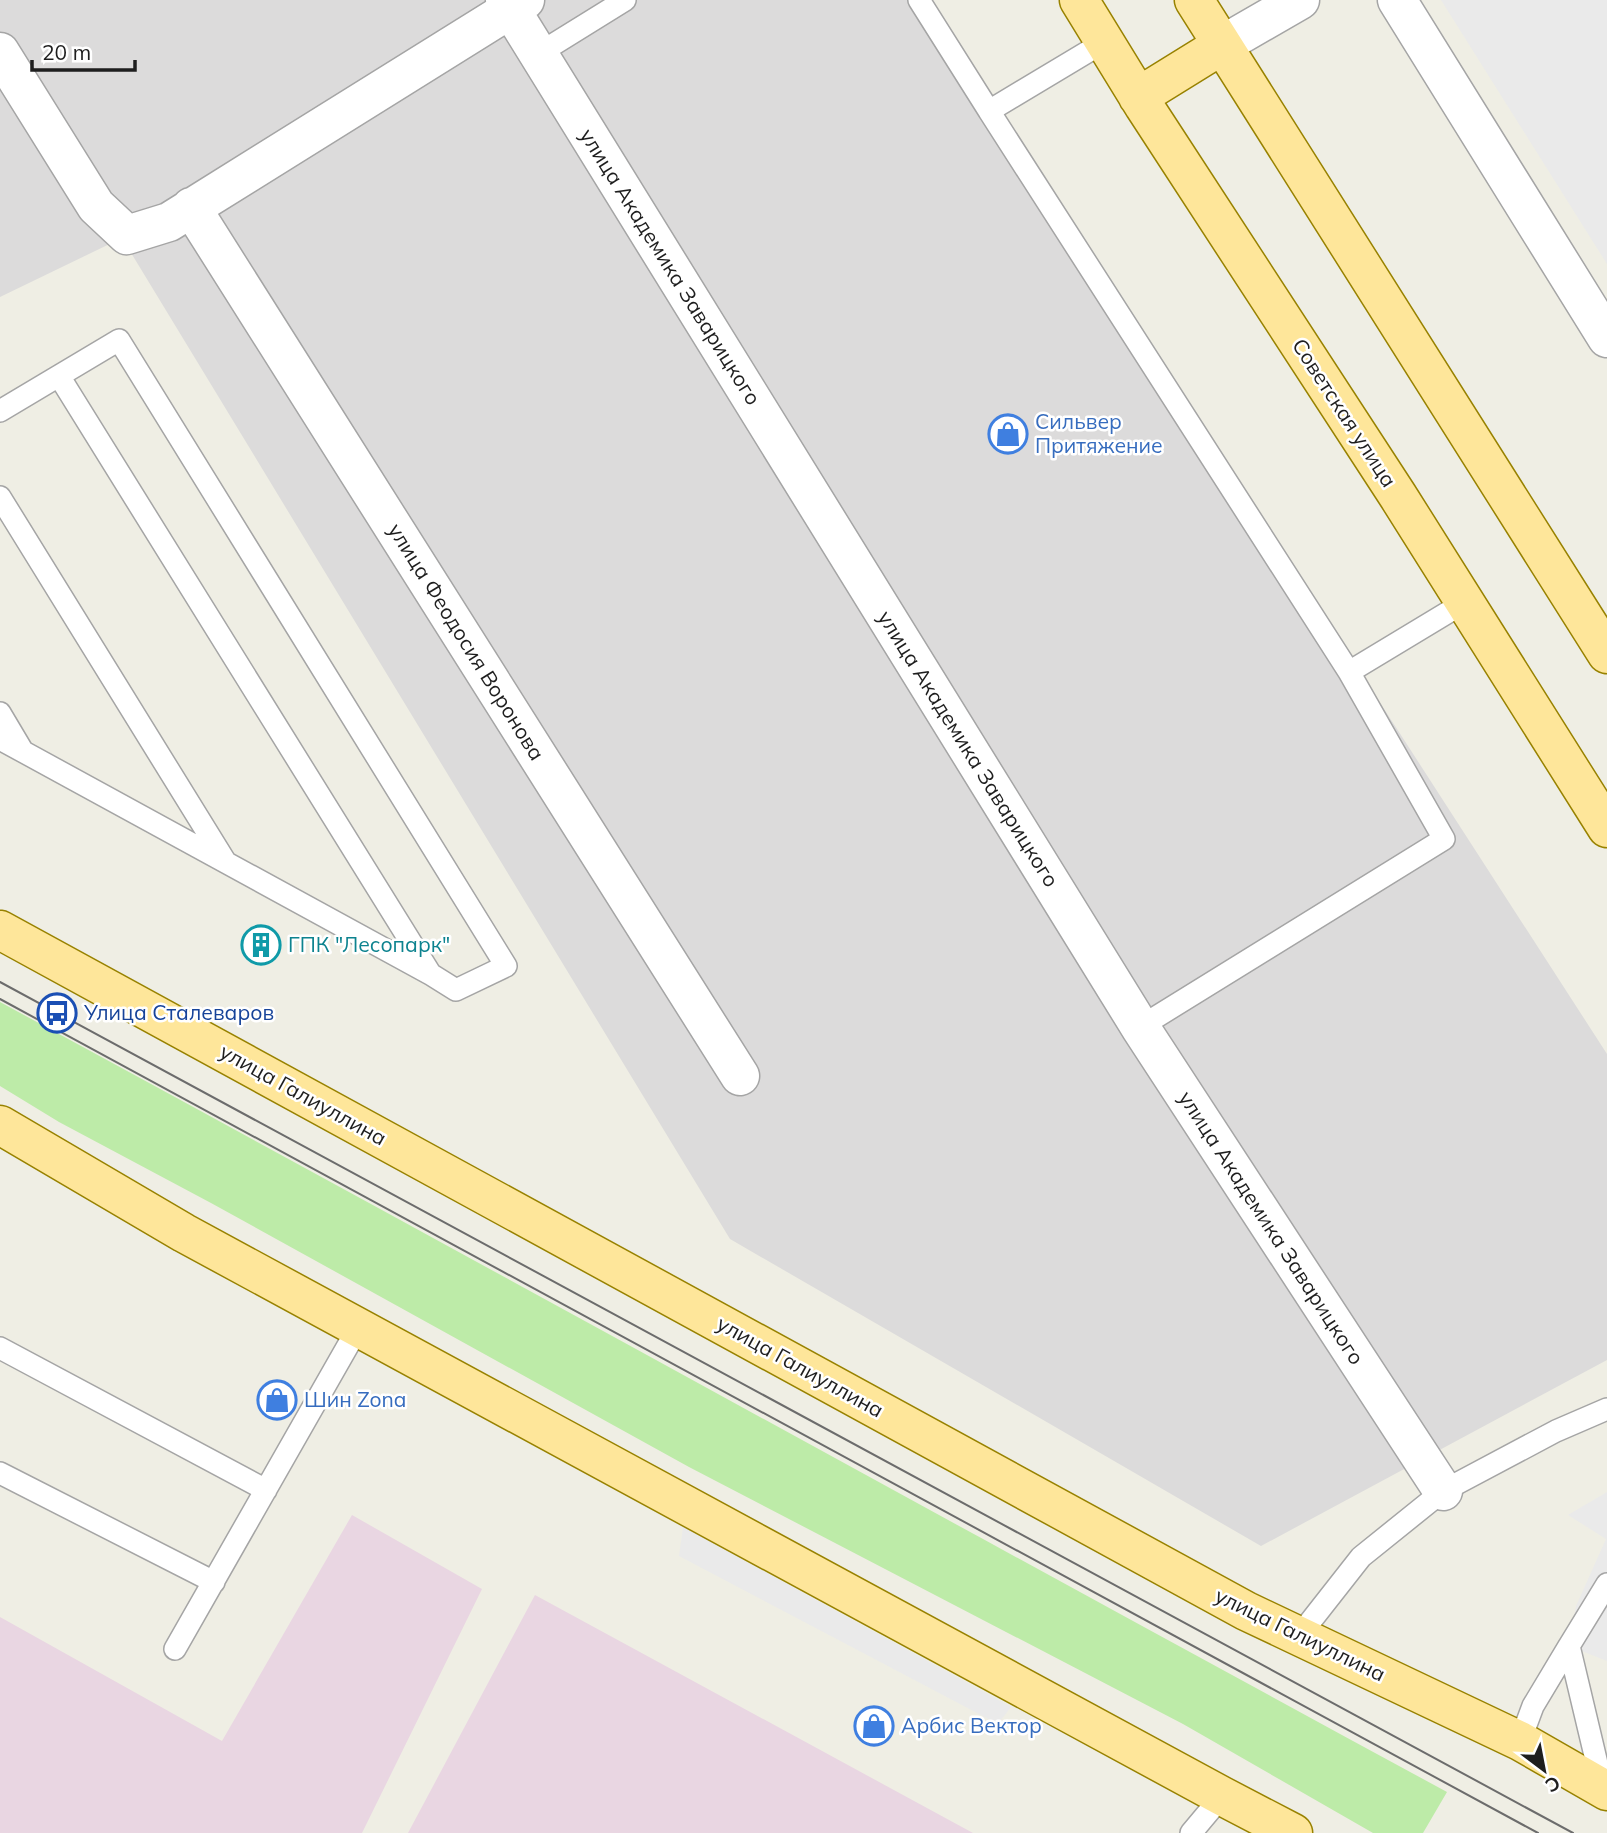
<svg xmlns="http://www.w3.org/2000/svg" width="1607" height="1833" viewBox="0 0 1607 1833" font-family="Mulish,sans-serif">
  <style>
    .residential { fill: #dcdbdb }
    .industrial { fill: #e9d6e2 }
    .grass { fill: #bdeba8 }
    .parking { fill: #eaeaea }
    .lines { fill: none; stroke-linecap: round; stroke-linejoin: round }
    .lane-casing { stroke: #a5a5a5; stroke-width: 24 }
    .street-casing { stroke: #a5a5a5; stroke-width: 41 }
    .primary-casing { stroke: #988200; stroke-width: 41 }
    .lane { stroke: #fff; stroke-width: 21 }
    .street { stroke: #fff; stroke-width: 38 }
    .primary { stroke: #fee69a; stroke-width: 38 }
    .tram { stroke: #6c6c6c; stroke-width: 2 }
    .labels { text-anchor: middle; stroke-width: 5; stroke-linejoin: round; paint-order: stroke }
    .street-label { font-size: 21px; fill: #1e1e1e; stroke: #fff }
    .shop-label { font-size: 21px; fill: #366cbe; stroke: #fff; text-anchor: start }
    .culture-label { font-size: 21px; fill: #0d838f; stroke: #fff; text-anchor: start }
    .transit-label { font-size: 21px; fill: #164399; stroke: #fff; text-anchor: start }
  </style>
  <rect width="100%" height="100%" fill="#efeee4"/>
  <!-- residential -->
  <path class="residential" d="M 0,0 L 926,0 L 1607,1054 L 1607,1360 L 1261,1546 L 730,1239 L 122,238 L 0,297 Z"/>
  <!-- industrial -->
  <path class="industrial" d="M 352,1515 L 482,1589 L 362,1833 L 0,1833 L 0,1617 L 222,1741 Z
    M 535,1595 L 973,1833 L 408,1833 Z"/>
  <!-- grass -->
  <path class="grass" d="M 0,1002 C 483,1264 964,1530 1447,1792 L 1423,1833 L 1373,1833 L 1183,1724 L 689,1467 L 211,1203 L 59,1122 L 0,1086 Z"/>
  <!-- parking -->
  <path class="parking" d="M 1441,0 L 1607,0 L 1607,264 Z
    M 1607,1492 L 1607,1661 L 1569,1646 L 1576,1606 L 1606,1539 L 1568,1515 Z
    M 683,1527 L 1011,1707 L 998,1724 L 679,1556 Z"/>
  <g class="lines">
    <!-- lane casing -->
    <g class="lane-casing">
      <path id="lane" d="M 919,0 L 989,111 L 1104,42
        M 538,54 L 625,0
        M 989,111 L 1349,672
        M 59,376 L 430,973
        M 0,411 L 119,340 L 506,966 L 456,990 L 432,975 L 0,739
        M 0,497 L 225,861
        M 0,713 L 22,750
        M 1140,1027 L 1444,839 L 1349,672 L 1465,602
        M 0,1348 L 266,1490
        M 0,1473 L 214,1582
        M 1299,1636 L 1361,1557 L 1443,1491 L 1556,1431 L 1607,1409
        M 1569,1646 L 1607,1584
        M 175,1649 L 358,1328
        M 1520,1741 L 1533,1706 L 1569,1646 L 1603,1789 L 1605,1789
        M 1191,1833 L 1222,1796"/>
    </g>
    <!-- street casing -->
    <g class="street-casing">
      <path id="street" d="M 505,0 L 1140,1027 L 1443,1491
        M 1397,0 L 1607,338
        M 1222,45 L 1300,0
        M 0,52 L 96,206 L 127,235 L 169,222 L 525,0
        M 191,207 L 740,1076"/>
    </g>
    <!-- primary casing -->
    <g class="primary-casing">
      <path id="primary" d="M 1079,0 L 1144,106 L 1398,496 L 1607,828
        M 1194,0 L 1607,654
        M 1138,97 L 1222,45
        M 0,930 L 1246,1611 L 1520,1741 L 1607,1791
        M 0,1125 L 184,1233 L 1222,1796 L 1293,1833"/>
    </g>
    <!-- lane -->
    <use href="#lane" class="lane"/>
    <!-- street -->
    <use href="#street" class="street"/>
    <!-- primary -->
    <use href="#primary" class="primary"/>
    <!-- tram -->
    <path class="tram" d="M 0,982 L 1573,1833
      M 0,999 L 1538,1833"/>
  </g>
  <!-- icons -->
  <defs>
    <g id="shop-ring" transform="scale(2.0125)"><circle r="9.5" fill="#fff" stroke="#3f7fe0" stroke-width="1.5"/><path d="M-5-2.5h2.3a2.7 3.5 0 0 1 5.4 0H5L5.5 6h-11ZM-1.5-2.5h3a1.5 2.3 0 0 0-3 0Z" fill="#3f7fe0"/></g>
    <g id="building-ring" transform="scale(2.0125)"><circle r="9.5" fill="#fff" stroke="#0f9aa8" stroke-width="1.5"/><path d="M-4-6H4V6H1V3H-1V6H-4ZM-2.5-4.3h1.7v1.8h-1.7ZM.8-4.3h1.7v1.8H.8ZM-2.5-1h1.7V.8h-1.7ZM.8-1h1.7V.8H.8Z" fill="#0f9aa8"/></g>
    <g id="bus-ring" transform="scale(2.0125)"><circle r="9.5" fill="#fff" stroke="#1a4fb4" stroke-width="1.5"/><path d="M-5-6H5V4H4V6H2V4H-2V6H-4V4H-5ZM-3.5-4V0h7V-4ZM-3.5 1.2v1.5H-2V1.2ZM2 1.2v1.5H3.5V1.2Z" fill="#1a4fb4"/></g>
  </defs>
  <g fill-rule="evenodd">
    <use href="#shop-ring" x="1008" y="434"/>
    <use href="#building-ring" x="261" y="945"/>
    <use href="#bus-ring" x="57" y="1013"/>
    <use href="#shop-ring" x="277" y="1400"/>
    <use href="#shop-ring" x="874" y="1726"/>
  </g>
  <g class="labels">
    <!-- street labels -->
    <g class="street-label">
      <text transform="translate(670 267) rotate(58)" y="7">улица Академика Заварицкого</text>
      <text transform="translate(1344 413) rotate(57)" y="7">Советская улица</text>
      <text transform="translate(466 642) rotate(58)" y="7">улица Феодосия Воронова</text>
      <text transform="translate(968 749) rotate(58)" y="7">улица Академика Заварицкого</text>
      <text transform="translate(303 1095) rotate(29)" y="7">улица Галиуллина</text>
      <text transform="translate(1271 1228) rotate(57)" y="7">улица Академика Заварицкого</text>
      <text transform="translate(800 1367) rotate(29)" y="7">улица Галиуллина</text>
      <text transform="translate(1300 1635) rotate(26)" y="7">улица Галиуллина</text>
    </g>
    <!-- shop labels -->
    <g class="shop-label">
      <text x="1035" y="429">Сильвер<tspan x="1035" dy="24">Притяжение</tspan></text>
      <text x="304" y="1407">Шин Zona</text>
      <text x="901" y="1733">Арбис Вектор</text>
    </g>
    <!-- culture labels -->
    <g class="culture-label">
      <text x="288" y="952">ГПК "Лесопарк"</text>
    </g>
    <!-- transit labels -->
    <g class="transit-label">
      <text x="84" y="1020">Улица Сталеваров</text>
    </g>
  </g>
  <!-- north arrow -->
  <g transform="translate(1544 1770) rotate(148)" stroke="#ffffff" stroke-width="5" paint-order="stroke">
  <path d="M0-5L12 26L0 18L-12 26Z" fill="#1e1e1e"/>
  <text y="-10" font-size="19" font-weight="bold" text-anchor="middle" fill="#1e1e1e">С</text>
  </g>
  <!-- scale -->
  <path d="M32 60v10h103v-10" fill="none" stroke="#1e1e1e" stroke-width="3.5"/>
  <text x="42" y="60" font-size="21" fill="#1e1e1e" stroke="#ffffff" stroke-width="5" paint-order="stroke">20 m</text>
</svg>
